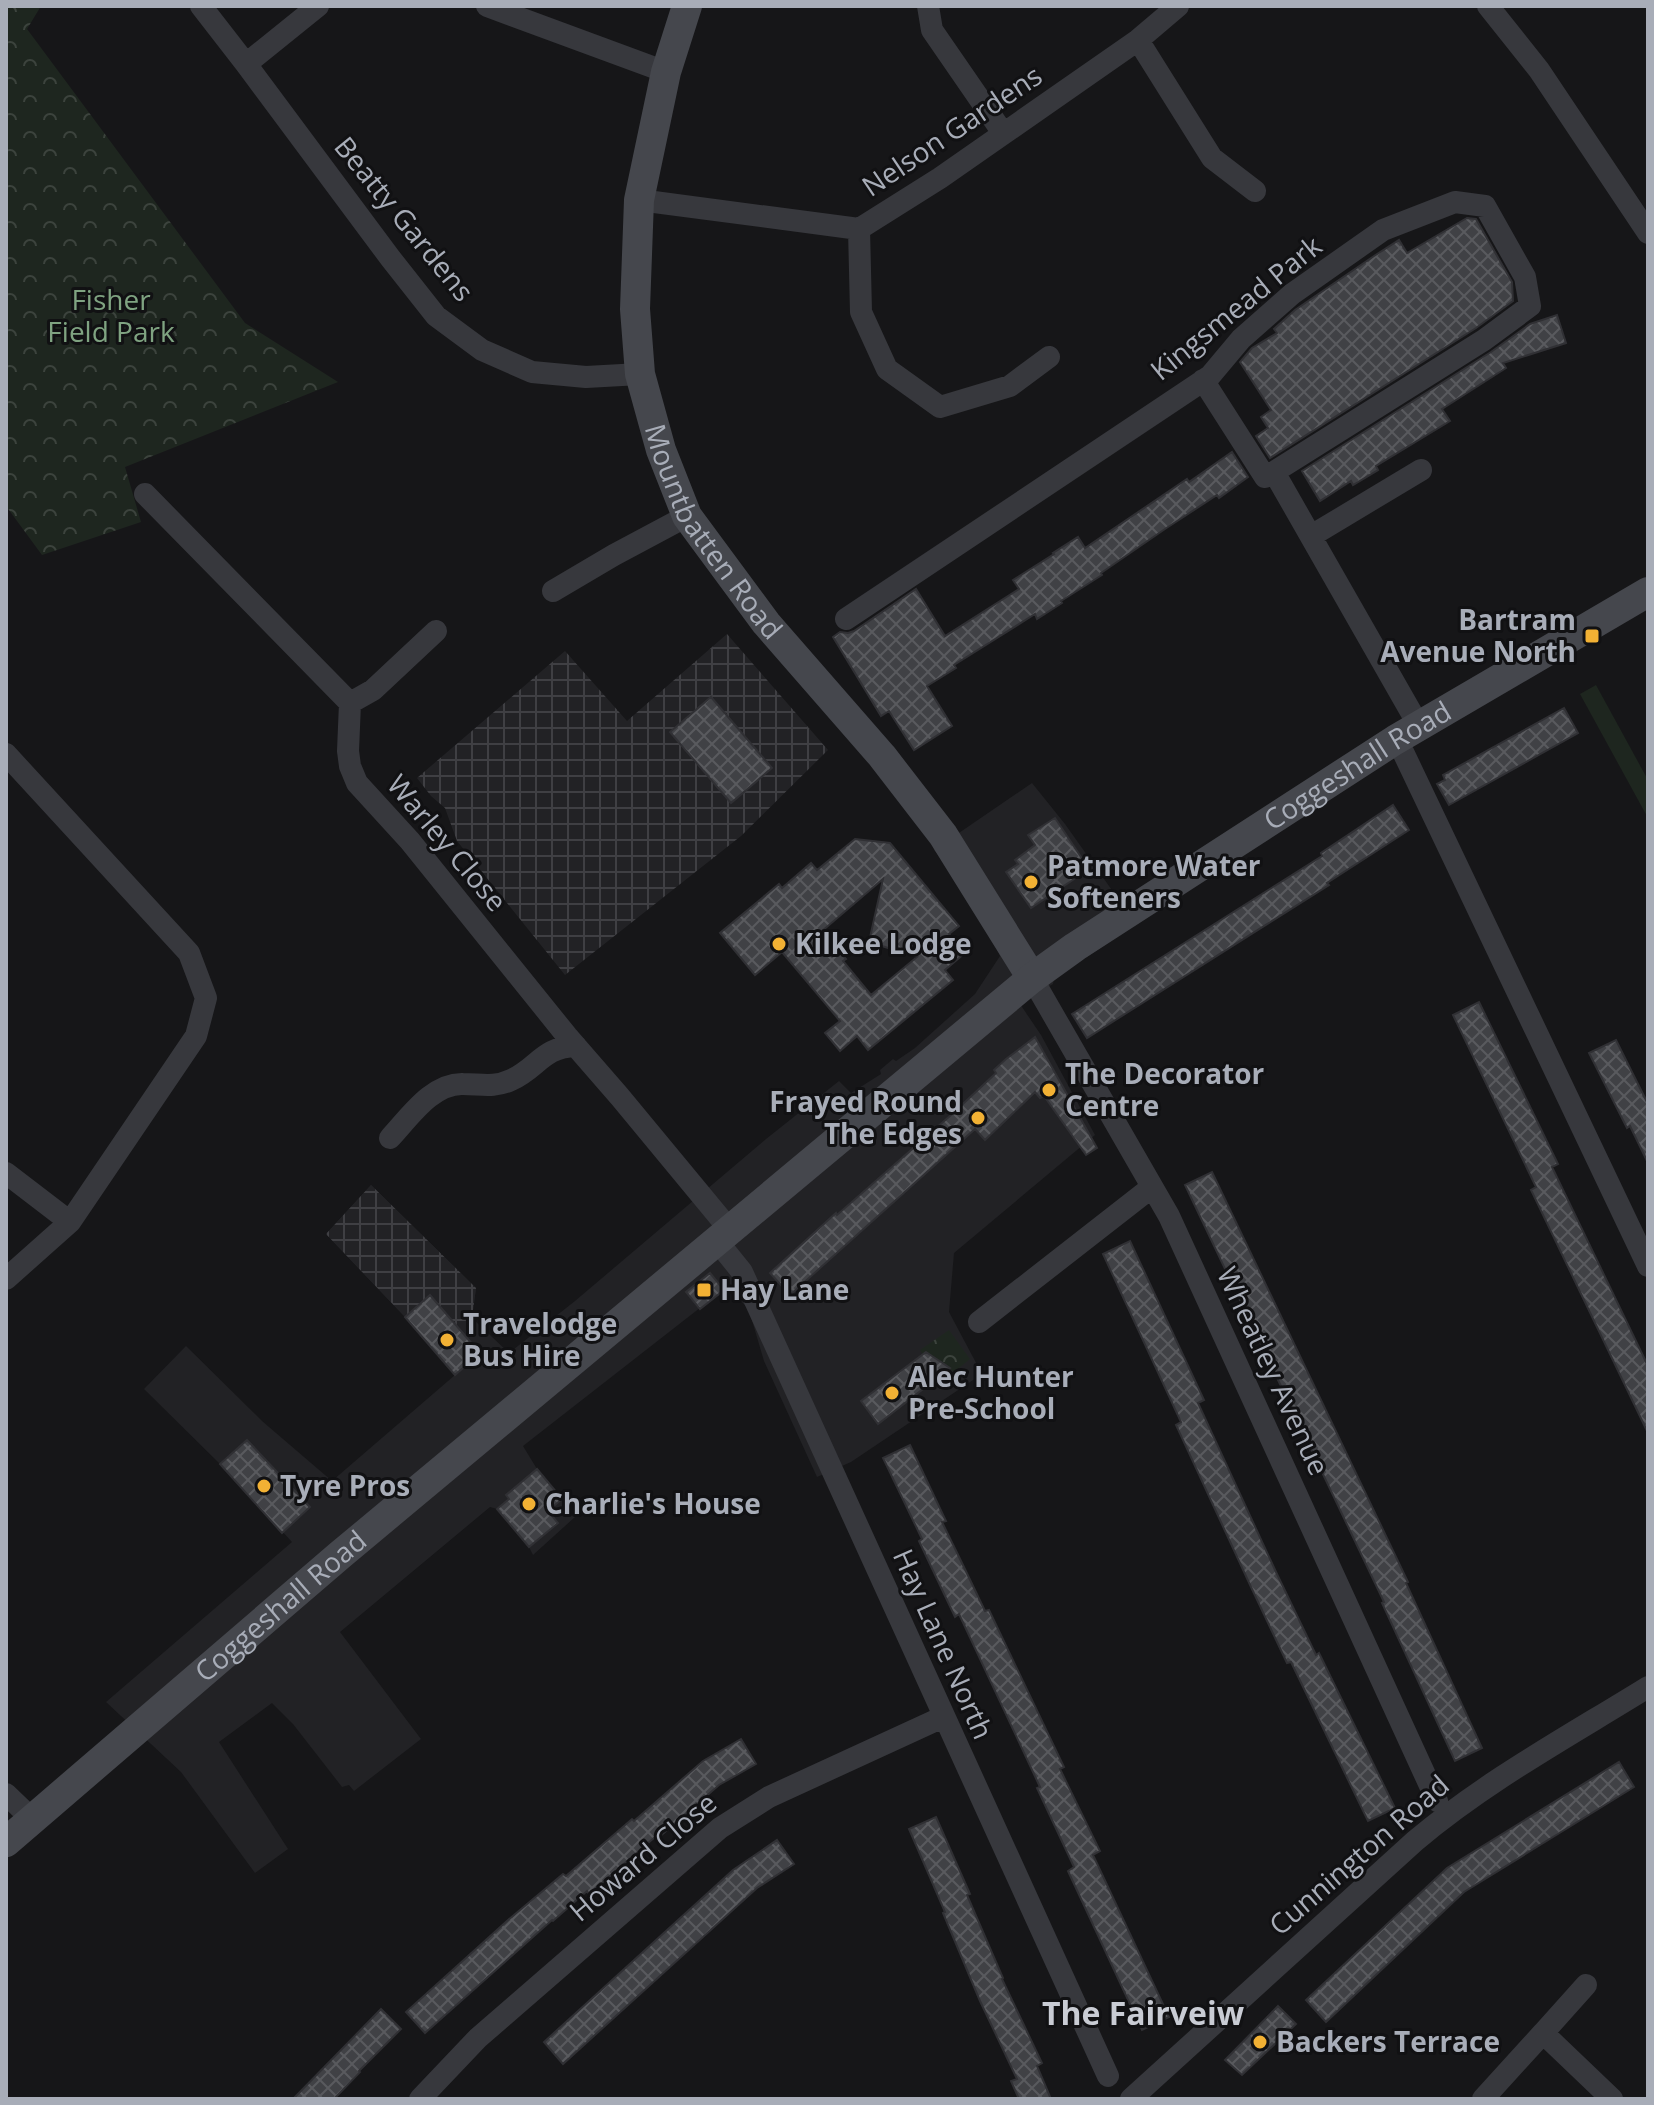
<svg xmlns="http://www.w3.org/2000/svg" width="1654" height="2105" viewBox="0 0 1654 2105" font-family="'Open Sans',sans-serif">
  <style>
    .built { fill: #222225 }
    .industrial { fill: url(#industrial-grid) }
    .forest { fill: url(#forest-crowns) }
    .garden { fill: #1e261f }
    .building { fill: url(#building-cross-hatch); stroke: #303034; stroke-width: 2; fill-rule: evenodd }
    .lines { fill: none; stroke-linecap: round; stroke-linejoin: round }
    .street { stroke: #37383d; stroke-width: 22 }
    .secondary { stroke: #45474d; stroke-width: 30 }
    .poi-dot { fill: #f2b134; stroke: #111113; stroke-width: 3 }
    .labels { text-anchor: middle; stroke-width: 6; stroke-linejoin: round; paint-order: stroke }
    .street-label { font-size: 28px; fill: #a8adb8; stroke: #111113 }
    .park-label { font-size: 28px; fill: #7fa381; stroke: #111113 }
    .poi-label { font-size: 28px; font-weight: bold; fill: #a8adb8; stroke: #111113; text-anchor: start }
    .quarter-label { font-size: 32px; font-weight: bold; fill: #c9ccd4; stroke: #111113 }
  </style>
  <defs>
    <pattern id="industrial-grid" width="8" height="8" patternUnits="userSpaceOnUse" patternTransform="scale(2)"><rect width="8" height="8" fill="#222225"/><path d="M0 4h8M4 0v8" fill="none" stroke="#3f3f43"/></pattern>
    <pattern id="forest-crowns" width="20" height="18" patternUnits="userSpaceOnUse" patternTransform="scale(2)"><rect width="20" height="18" fill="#1e261f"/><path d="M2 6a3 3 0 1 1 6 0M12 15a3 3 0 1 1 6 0" fill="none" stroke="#3c433d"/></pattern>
    <pattern id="building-cross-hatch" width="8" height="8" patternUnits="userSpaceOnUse" patternTransform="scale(2)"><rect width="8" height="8" fill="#404145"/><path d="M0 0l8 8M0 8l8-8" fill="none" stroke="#595a5e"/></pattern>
  </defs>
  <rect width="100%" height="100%" fill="#161618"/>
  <!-- built -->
  <path class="built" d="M 1032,783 L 1065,824 L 1136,924 L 1054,979 L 1053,984 L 1020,1004 L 1041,1035 L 1095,1135 L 954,1253 L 949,1312 L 982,1374 L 851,1462 L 817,1477 L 764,1361 L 749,1310 L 728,1286 L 523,1446 L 537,1469 L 575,1517 L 533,1555 L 529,1547 L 497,1509 L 490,1507 L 340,1632 L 421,1739 L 354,1791 L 349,1785 L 342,1787 L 293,1724 L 272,1703 L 219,1742 L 288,1849 L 255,1873 L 181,1772 L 106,1702 L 292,1542 L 220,1464 L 144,1389 L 186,1346 L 262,1421 L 332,1481 L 455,1375 L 405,1317 L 326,1234 L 371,1185 L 476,1288 L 472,1318 L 509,1353 L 575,1301 L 766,1139 L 839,1081 L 851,1093 L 881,1074 L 880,1070 L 893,1059 L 896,1061 L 915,1048 L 975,994 L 1000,956 L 969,891 L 934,850 Z"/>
  <!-- industrial -->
  <path class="industrial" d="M 727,634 L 828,750 L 741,836 L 565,975 L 457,841 L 445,808 L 431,796 L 417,778 L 565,651 L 627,721 Z
    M 371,1185 L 476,1288 L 472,1317 L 457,1326 L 430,1295 L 405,1317 L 326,1234 Z"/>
  <!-- forest -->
  <path class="forest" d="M 6,6 L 41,6 L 27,29 L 245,323 L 338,382 L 125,467 L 141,522 L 42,555 L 6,506 Z
    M 949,1330 L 970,1359 L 954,1372 L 927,1352 L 923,1355 L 920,1350 Z"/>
  <!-- garden -->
  <path class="garden" d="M 1596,685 L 1648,780 L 1648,818 L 1580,694 Z"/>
  <!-- building -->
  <path class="building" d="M 1467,218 L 1476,219 L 1512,282 L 1513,301 L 1476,328 L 1270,458 L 1256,436 L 1268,428 L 1261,417 L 1271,410 L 1240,362 L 1252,348 L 1277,333 L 1274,329 L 1295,310 L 1374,256 L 1399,240 L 1407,253 Z
    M 1557,315 L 1566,343 L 1503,363 L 1506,368 L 1442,409 L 1450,421 L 1376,466 L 1378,470 L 1353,485 L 1351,481 L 1320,501 L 1302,471 L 1491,352 L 1530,324 Z
    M 1232,452 L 1248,477 L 1219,498 L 1217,495 L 1165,529 L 1101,573 L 1102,575 L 1061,601 L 1062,603 L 1037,619 L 1035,614 L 954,665 L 956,668 L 927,686 L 952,726 L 914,750 L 889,711 L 881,716 L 833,637 L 840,632 L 848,633 L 854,631 L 916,589 L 945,636 L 1019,589 L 1013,580 L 1054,554 L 1053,553 L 1078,537 L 1085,548 L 1187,479 L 1189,482 Z
    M 711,697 L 772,768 L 731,803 L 670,732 Z
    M 1564,708 L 1578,733 L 1449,805 L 1437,784 L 1445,780 L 1443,775 Z
    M 1393,805 L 1409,830 L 1327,883 L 1329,885 L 1087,1038 L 1072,1014 L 1322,856 L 1321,853 Z
    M 1055,818 L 1089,869 L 1031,908 L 1006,872 L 1018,864 L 1015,860 L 1035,845 L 1028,835 Z
    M 855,839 L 890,843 L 959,926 L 949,934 L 965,953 L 945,970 L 953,980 L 868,1050 L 857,1036 L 840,1051 L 825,1033 L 840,1021 L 782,952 L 755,975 L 720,933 L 779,884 L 782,888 L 811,863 L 817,870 ZM 883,879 L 869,942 L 917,957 L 871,995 L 843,961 L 846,959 L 822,931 Z
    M 1479,1002 L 1558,1164 L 1552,1167 L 1648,1366 L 1648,1433 L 1531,1190 L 1536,1187 L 1453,1015 Z
    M 1035,1037 L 1097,1148 L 1086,1155 L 1044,1096 L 1040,1098 L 1035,1092 L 985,1140 L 975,1129 L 790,1295 L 770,1273 L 836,1213 L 837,1215 L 951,1115 L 996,1073 L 994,1070 L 1006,1059 Z
    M 1616,1040 L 1648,1104 L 1648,1163 L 1630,1126 L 1627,1128 L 1589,1053 Z
    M 1212,1172 L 1408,1582 L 1406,1583 L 1482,1748 L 1455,1761 L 1382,1603 L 1384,1602 L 1185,1185 Z
    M 1130,1241 L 1204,1400 L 1198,1403 L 1276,1572 L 1316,1655 L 1319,1653 L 1395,1808 L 1368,1821 L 1291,1662 L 1287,1663 L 1251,1587 L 1176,1425 L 1181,1422 L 1103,1254 Z
    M 710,1273 L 724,1290 L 700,1309 L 686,1292 Z
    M 430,1295 L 480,1353 L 455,1375 L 405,1317 Z
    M 926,1352 L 950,1368 L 878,1424 L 861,1401 Z
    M 247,1440 L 310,1507 L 282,1533 L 220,1464 Z
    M 910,1445 L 946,1521 L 942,1522 L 962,1563 L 985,1611 L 989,1610 L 1064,1767 L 1060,1769 L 1100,1851 L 1093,1855 L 1169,2017 L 1142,2030 L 1068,1871 L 1074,1867 L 1037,1788 L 1040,1787 L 959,1614 L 955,1617 L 919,1541 L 922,1539 L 883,1458 Z
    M 537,1469 L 562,1499 L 548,1511 L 558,1523 L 529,1547 L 497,1509 L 509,1499 L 506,1495 Z
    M 741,1739 L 756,1764 L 719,1785 L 657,1839 L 655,1837 L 589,1894 L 587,1891 L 553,1921 L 552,1920 L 425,2033 L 406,2012 L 508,1920 L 563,1874 L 566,1876 L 632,1819 L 634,1821 L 703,1761 Z
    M 1619,1762 L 1634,1787 L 1464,1892 L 1326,2022 L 1306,2000 L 1447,1868 Z
    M 936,1817 L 970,1894 L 967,1895 L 1003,1978 L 1002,1979 L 1042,2063 L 1037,2066 L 1051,2099 L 1019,2099 L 1011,2081 L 1017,2079 L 980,2001 L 943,1913 L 945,1912 L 909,1829 Z
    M 777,1840 L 794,1864 L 757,1888 L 563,2064 L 544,2042 L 733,1870 Z
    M 1278,2006 L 1296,2024 L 1242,2075 L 1225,2060 Z
    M 381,2009 L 401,2029 L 359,2071 L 360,2072 L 334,2099 L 293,2099 Z"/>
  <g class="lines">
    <!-- street -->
    <path class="street" d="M 201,6 L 246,64 L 391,259 L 436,316 L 482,350 L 532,372 L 586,377 L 640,374
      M 487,6 L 666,72
      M 928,6 L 932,30 L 1003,133
      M 1488,6 L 1539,70 L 1648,233
      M 1138,40 L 1212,158 L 1255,191
      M 246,64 L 318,6
      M 639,200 L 859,229 L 940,178 L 1138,40 L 1178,6
      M 859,229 L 861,312 L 887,369 L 940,407 L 1010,386 L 1049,357
      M 1203,380 L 1265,477
      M 145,494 L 350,703 L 348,751 L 350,766 L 357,783 L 410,841 L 567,1036 L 620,1097 L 730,1230
      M 1311,536 L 1421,470
      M 553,591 L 614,555 L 687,516
      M 846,619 L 1210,376 L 1241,339 L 1292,294 L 1383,230 L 1455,202 L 1485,206 L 1525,277 L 1530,306 L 1484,340 L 1274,472 L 1419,726
      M 350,703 L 373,690 L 436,631
      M 1395,740 L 1404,754 L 1648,1266
      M 6,754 L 189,953 L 206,998 L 196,1036 L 70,1222 L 6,1279
      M 1032,978 L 1169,1216 L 1437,1801
      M 390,1138 C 409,1118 432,1083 463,1084 C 481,1084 494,1088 511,1080 C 538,1068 542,1047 576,1046
      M 6,1173 L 70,1222
      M 717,1241 L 742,1272 L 1108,2076
      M 979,1322 L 1152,1187
      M 6,1794 L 33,1820
      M 1543,2033 L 1586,1985
      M 420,2099 L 478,2038 L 720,1828 L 769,1797 L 943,1717
      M 1131,2099 L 1415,1841 C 1486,1781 1569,1736 1648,1687
      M 1483,2099 L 1543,2033 L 1612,2099"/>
    <!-- secondary -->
    <g class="secondary">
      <path id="s1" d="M 687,6 L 666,72 L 639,200 L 635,309 L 640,374 L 661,450 L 687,516 L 766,623 L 882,756 L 943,835 L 1032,978"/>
      <path id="s2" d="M 6,1842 L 340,1555 L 1032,978 L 1075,947 L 1395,740 L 1648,592"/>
    </g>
  </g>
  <!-- markers -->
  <g class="poi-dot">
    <rect x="1584" y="628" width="16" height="16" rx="4"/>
    <circle cx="1031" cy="882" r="8"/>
    <circle cx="779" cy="944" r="8"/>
    <circle cx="1049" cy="1090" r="8"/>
    <circle cx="978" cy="1118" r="8"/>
    <rect x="696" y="1282" width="16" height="16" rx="4"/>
    <circle cx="447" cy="1340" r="8"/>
    <circle cx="892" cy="1393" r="8"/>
    <circle cx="264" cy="1486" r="8"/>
    <circle cx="529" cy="1504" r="8"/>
    <circle cx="1260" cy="2042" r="8"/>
  </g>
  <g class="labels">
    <!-- street labels -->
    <g class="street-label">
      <text transform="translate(952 131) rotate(-34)" y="10">Nelson Gardens</text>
      <text transform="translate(404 219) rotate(51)" y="10">Beatty Gardens</text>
      <text transform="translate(1236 308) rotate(-39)" y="10">Kingsmead Park</text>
      <text dy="10" stroke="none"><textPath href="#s1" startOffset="550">Mountbatten Road</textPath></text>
      <text dy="10" stroke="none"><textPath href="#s2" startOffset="1730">Coggeshall Road</textPath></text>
      <text transform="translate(447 843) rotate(50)" y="10">Warley Close</text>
      <text transform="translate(1273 1371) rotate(65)" y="10">Wheatley Avenue</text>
      <text dy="10" stroke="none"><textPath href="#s2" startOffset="362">Coggeshall Road</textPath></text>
      <text transform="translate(943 1644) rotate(66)" y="10">Hay Lane North</text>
      <text transform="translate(1359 1855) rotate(-41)" y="10">Cunnington Road</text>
      <text transform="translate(643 1857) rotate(-40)" y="10">Howard Close</text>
    </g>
    <!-- park labels -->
    <g class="park-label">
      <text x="111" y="310">Fisher<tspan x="111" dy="32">Field Park</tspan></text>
    </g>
    <!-- poi labels -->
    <g class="poi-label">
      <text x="1576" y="630" text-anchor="end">Bartram<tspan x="1576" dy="32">Avenue North</tspan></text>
      <text x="1047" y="876">Patmore Water<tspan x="1047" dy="32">Softeners</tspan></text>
      <text x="795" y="954">Kilkee Lodge</text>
      <text x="1065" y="1084">The Decorator<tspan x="1065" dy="32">Centre</tspan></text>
      <text x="962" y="1112" text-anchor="end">Frayed Round<tspan x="962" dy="32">The Edges</tspan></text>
      <text x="720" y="1300">Hay Lane</text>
      <text x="463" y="1334">Travelodge<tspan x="463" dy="32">Bus Hire</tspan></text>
      <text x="908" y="1387">Alec Hunter<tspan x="908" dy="32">Pre-School</tspan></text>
      <text x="280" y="1496">Tyre Pros</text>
      <text x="545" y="1514">Charlie's House</text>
      <text x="1276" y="2052">Backers Terrace</text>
    </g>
    <!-- quarter labels -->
    <g class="quarter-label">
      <text x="1143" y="2025">The Fairveiw</text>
    </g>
  </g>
  <!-- border -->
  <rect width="1654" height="2105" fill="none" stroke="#a8adb8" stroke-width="16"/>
</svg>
